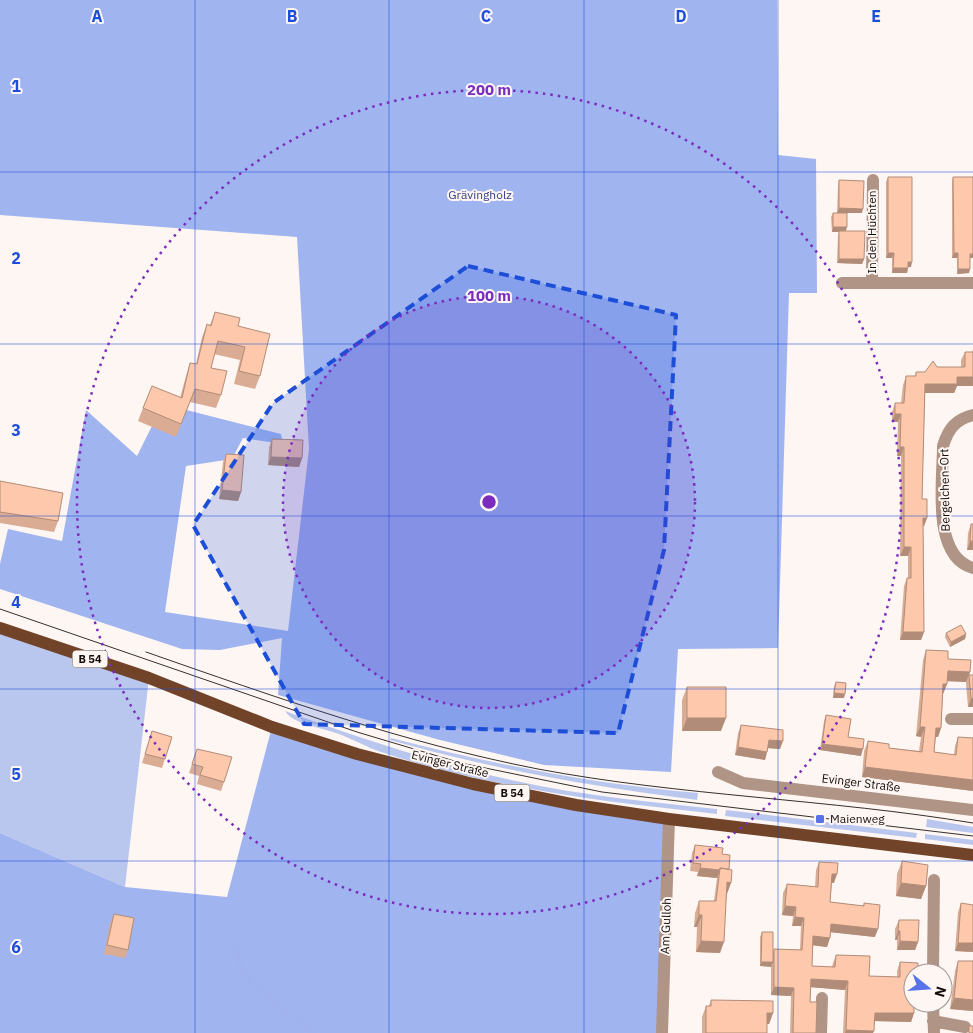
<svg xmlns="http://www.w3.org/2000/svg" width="973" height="1033" viewBox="0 0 973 1033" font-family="'IBM Plex Sans',sans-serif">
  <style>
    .green { fill: #b9c6ed }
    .forest { fill: #a0b4f0 }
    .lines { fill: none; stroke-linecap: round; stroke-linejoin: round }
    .stream { stroke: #a0b3ef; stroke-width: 4.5 }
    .street { stroke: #b09485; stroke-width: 12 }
    .primary { stroke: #714328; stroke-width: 12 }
    .tram { stroke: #36302d; stroke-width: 1 }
    .wall { fill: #daac94 }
    .shaded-wall { fill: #b18c78 }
    .building { fill: #fdc8ac; stroke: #b18c78 }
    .marked { fill: #1d4ed8; fill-opacity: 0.2; stroke: #1d4ed8; stroke-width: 4; stroke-dasharray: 10 6; stroke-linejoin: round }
    .grid { fill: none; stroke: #1d4ed8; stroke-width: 1; stroke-opacity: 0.55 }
    .ring { fill: none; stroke: #7b2cbf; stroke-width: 2.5; stroke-dasharray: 2.5 5 }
    .poi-dot { fill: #5872e8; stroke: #fef6f3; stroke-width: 2 }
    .labels { text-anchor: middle; stroke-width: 4; stroke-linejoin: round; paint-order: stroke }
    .shield { fill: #fef6f3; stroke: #5a5451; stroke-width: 1 }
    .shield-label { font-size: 11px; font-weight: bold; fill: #140e0b }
    .park-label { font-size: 12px; fill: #324289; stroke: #fef6f3 }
    .street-label { font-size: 12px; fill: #140e0b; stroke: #fef6f3 }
    .poi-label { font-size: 12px; fill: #140e0b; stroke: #fef6f3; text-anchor: start }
    .grid-label { font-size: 16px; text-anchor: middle; font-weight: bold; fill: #1d4ed8; stroke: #fef6f3; stroke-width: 4; stroke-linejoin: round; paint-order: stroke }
    .centre { fill: #7b2cbf; stroke: #fef6f3; stroke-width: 2.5 }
    .ring-label { font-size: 15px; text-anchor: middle; font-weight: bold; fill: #7b2cbf; stroke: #fef6f3; stroke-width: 4; stroke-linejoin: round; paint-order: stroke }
  </style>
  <rect width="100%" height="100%" fill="#fef6f3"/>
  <!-- green -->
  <path class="green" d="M 0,633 L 149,678 L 125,887 L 0,833 Z
    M 285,711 C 360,738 437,764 516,781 C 583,796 652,802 717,809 L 717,814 C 604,802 489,788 381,752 C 366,747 351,738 336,733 C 320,727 294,725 285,711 Z
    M 391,738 C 492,764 593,784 698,793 L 697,800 C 593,787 491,769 390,740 Z
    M 726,810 L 917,833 L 916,838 L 725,816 Z
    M 927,819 L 973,827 L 973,833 L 926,827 Z
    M 925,834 L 973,840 L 973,845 L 925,839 Z"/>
  <!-- forest -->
  <path class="forest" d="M 0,0 L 777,0 L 778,155 L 816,159 L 817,293 L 789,293 L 778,648 L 678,649 L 671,772 L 544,765 L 440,740 L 278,695 L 282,638 L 220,650 L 182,649 L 0,589 L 0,564 L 8,529 L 62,541 L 86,410 L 137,456 L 163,404 L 281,434 L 283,444 L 243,438 L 232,459 L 186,466 L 165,612 L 288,631 L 309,449 L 297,237 L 0,215 Z
    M 272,727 L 357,754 L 669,819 L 662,1033 L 0,1033 L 0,833 L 125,887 L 227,897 Z"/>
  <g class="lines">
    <!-- stream -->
    <path class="stream" d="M 234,947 L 244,973 L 253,985 L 313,1033"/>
    <!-- street -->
    <path class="street" d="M 842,283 L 973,283
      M 872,283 L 873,180
      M 973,415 C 956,419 948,429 943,446 C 943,480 931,556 973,568
      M 951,719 L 973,719
      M 718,772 L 743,783 L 973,810
      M 933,973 L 934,880
      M 933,1003 L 934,1033
      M 933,1021 L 965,1027
      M 662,1033 L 669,819
      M 821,1033 L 822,998"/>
    <!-- primary -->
    <path class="primary" d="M 0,628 L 149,678 L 272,727 L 357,754 L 473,784 L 576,805 L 669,819 L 973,855"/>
    <!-- tram -->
    <path class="tram" d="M 0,609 L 357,732 L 461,763 L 602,792 L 973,836
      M 146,652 C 275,697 404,743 538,769 C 681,796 829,799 973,823"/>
  </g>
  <!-- wall -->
  <path class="wall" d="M 888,177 L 911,267 L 908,267 L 907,273 L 892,273 L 892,258 L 886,258 L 886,182 Z
    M 953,177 L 973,177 L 973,258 L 970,258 L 969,273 L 957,274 L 957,258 L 952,258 L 952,181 Z
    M 839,180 L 862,213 L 837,213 L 838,185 Z
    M 833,213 L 847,227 L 846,231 L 864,259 L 862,264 L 837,263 L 838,235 L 839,232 L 832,232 L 831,217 Z
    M 215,312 L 238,326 L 260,376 L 255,389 L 234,384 L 240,360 L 214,354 L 211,368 L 221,395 L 216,408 L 190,402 L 176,437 L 138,421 L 143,408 L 180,398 L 186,376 L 190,363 L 196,364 L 202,337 L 207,324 L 210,325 Z
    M 973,349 L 973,386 L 957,386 L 954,393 L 925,393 L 922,499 L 927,518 L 924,526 L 923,526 L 924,632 L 921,640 L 900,640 L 904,586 L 907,578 L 908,578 L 908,556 L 900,556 L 901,456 L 897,456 L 898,422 L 892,422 L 892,412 L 895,403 L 901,403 L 903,385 L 906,376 L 915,376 L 916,372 L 925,372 L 937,367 L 961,367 L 961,360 L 965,352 L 972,352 Z
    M 272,439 L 302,458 L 299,467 L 268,465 L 269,447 Z
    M 226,454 L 241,492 L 238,501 L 219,499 L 223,462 Z
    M 0,481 L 58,521 L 54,532 L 0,523 Z
    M 971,524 L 973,524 L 973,550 L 967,550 L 968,533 Z
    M 946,633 L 966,634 L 965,639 L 950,647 L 945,637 Z
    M 926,650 L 948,659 L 970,672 L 969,675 L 973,675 L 973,707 L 968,707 L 966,684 L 966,682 L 947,681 L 947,684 L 943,694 L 941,728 L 938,737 L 936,737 L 934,752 L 954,755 L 955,746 L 958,737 L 973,738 L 973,791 L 862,777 L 864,751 L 868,741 L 889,748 L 919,751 L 921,737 L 916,736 L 923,660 Z
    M 836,682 L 844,698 L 833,698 L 834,686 Z
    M 687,687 L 721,731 L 682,731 L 682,700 Z
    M 826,715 L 848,737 L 861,756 L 820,750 L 824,721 Z
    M 741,725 L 780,749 L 768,748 L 765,760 L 735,755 L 738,733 Z
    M 152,731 L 172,737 L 162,768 L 142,763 Z
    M 197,749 L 224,782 L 221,791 L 197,784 L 199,776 L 189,773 Z
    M 695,845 L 722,854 L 727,894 L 720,953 L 696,952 L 697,927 L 694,927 L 695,913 L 699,901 L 714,901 L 717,878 L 697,876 L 698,872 L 690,871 L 692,853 Z
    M 902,861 L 926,886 L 921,899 L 896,896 L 897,874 Z
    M 819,862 L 834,883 L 832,883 L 830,902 L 863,906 L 864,903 L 875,937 L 831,932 L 827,947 L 813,945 L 812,966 L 832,967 L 833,963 L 836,955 L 869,976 L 897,977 L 897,971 L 900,962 L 913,973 L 914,1013 L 911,1022 L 875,1021 L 873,1033 L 843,1033 L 845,990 L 811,987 L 810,1002 L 816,1033 L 790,1033 L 791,996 L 771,995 L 771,966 L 760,966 L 760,937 L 762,932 L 773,953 L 774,949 L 800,950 L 801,926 L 792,926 L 793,916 L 782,915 L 783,893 L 787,884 L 815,887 L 816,870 Z
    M 961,903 L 973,952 L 955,951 L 958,912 Z
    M 114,914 L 128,950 L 125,958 L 104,954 L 110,923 Z
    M 899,920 L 918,942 L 915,950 L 897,950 L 897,940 L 895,940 L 895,929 Z
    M 958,961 L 973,961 L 973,1011 L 950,1009 L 955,971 Z
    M 711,1000 L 773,1013 L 769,1024 L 767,1024 L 767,1033 L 702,1033 L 702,1017 L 706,1006 L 709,1006 Z"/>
  <!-- shaded-wall -->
  <path class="shaded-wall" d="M 839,208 L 863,209 L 862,213 L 837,213 Z
    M 833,227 L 847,227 L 845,232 L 832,232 Z
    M 888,253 L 894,253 L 892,258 L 886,258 Z
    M 954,253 L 958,253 L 957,258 L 952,258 Z
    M 970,254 L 973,254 L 973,258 L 969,258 Z
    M 839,259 L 864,259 L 862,264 L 837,263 Z
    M 908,262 L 912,262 L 911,267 L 906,267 Z
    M 893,268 L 908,268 L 907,273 L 892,273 Z
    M 958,269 L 970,269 L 969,273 L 957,274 Z
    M 957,377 L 973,377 L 973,386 L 957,386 L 954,393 L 922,393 L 925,384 Z
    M 895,414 L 901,414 L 898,422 L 892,422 Z
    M 900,447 L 904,447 L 901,456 L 897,456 Z
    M 271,457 L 302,458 L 299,467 L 268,465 Z
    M 222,490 L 241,492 L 238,501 L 219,499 Z
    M 923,518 L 927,518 L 924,526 L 919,527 Z
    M 970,541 L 973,541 L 973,550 L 967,550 Z
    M 904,547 L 911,547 L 908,556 L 900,556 Z
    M 903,632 L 924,632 L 921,640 L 900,640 Z
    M 966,634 L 965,639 L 950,647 L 951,642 Z
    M 948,671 L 970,672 L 966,682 L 944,681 Z
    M 943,684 L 947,684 L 943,694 L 939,694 Z
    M 834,693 L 845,694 L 844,698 L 833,698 Z
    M 971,698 L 973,699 L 973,707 L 968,707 Z
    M 687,718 L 726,718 L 721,731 L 682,731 Z
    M 920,727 L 925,727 L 921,737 L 916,736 Z
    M 936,728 L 941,728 L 938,737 L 933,737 Z
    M 769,740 L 783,741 L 780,749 L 766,748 Z
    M 822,744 L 863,749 L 861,756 L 820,750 Z
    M 738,747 L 767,752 L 765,760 L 735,755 Z
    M 865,767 L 973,780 L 973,791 L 862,777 Z
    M 700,868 L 720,870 L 717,878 L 697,876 Z
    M 832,874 L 837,874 L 834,883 L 829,883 Z
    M 727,882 L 731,883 L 727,894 Z
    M 901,883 L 926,886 L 921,899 L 896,896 Z
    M 785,906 L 796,907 L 793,916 L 782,915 Z
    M 699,915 L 702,915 L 697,927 L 694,927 Z
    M 795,917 L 804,918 L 801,926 L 792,926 Z
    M 831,924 L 878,929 L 875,937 L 828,932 Z
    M 898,931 L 900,931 L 897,940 L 895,940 Z
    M 813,936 L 830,938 L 827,947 L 810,945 Z
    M 701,941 L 724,942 L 720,953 L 696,952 Z
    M 900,941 L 918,942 L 915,950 L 897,950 Z
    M 958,943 L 973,943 L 973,952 L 955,951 Z
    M 761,962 L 773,962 L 771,967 L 760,966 Z
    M 811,979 L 848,981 L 845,990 L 808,987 Z
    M 774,987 L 794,988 L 791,996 L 771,995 Z
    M 954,998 L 973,1000 L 973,1011 L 950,1009 Z
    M 767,1013 L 773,1013 L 769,1024 L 763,1024 Z
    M 875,1013 L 914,1013 L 911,1022 L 872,1021 Z
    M 846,1030 L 874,1031 L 873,1033 L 845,1033 Z"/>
  <!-- building -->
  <path class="building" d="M 888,177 L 912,177 L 912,262 L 908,262 L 908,268 L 893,268 L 894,253 L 888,253 Z
    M 953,177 L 973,177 L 973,254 L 970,254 L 970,269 L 958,269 L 958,253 L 954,253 Z
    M 839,180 L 864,181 L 863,209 L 839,208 Z
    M 833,213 L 847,213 L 847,227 L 833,227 Z
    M 839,231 L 865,231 L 864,259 L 839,259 Z
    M 215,312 L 240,318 L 238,326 L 270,334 L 260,376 L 239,371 L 245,347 L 218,341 L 211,368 L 227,371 L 221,395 L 195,389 L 181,424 L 143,408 L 152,386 L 182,398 L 190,363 L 197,364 L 207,324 L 211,326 Z
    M 965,352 L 973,352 L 973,377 L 957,377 L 957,384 L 925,384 L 922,499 L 927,499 L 927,518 L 923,518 L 924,632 L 903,632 L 907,578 L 911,578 L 911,547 L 904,547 L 904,447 L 900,447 L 901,414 L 895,414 L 895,403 L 904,403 L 906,376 L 916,376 L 916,372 L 925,372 L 933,361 L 937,367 L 965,367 Z
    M 272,439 L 303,440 L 302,458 L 271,457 Z
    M 226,454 L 244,455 L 241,492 L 222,490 Z
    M 0,481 L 63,493 L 58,521 L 0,512 Z
    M 971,524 L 973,524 L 973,541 L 970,541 Z
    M 961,625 L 966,634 L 951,642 L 946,633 Z
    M 926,650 L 948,651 L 948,659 L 971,660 L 970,672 L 948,671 L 947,684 L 943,684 L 941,728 L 936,728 L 934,752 L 956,755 L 958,737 L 973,738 L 973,780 L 865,767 L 868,741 L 889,744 L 889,748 L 922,752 L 925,727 L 920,727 Z
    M 969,675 L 973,675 L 973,699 L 971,698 Z
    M 836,682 L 846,683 L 845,694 L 834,693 Z
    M 687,687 L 726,687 L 726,718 L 687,718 Z
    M 826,715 L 851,719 L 848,737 L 864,739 L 863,749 L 822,744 Z
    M 741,725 L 783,730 L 783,741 L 769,740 L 767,752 L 738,747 Z
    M 152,731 L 172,737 L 165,759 L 145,754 Z
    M 197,749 L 232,757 L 224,782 L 200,775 L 203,767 L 192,764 Z
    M 695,845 L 723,848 L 722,854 L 730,855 L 729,869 L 720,868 L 720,870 L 700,868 L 701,864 L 693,863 Z
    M 902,861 L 928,865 L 926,886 L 901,883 Z
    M 819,862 L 838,863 L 837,874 L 832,874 L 830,902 L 864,906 L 864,903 L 880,905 L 878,929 L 831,924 L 830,938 L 813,936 L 812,966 L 835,967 L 836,955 L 870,956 L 869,976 L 900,977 L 900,962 L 918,963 L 918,973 L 913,973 L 913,1003 L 914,1003 L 914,1013 L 875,1013 L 874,1031 L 846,1030 L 848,981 L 811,979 L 810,1002 L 817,1002 L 816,1033 L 793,1033 L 794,988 L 774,987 L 774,949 L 802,950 L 804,918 L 795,917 L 796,907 L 785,906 L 787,884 L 818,887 Z
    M 720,868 L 732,870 L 731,883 L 727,882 L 724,942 L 701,941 L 702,915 L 699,915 L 699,901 L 716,901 Z
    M 961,903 L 973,905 L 973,943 L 958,943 Z
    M 114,914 L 134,918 L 128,950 L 107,945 Z
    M 899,920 L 919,920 L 918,942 L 900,941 L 900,931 L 898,931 Z
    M 762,932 L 773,932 L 773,962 L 761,962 Z
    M 958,961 L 973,961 L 973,1000 L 954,998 Z
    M 711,1000 L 773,1001 L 773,1013 L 767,1013 L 767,1033 L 706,1033 L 706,1006 L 711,1006 Z
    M 969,1026 L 973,1026 L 973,1033 L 969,1033 Z"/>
  <!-- marked area -->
  <path class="marked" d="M 468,266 L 676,315 L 664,550 L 618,733 L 304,724 L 193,525 L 273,403 Z"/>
  <!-- grid -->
  <path class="grid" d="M 195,0 L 195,1033M 389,0 L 389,1033M 584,0 L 584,1033M 778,0 L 778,1033M 0,172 L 973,172M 0,344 L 973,344M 0,516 L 973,516M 0,689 L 973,689M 0,861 L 973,861"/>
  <!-- distance rings -->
  <circle cx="489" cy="502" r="206" fill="#7b2cbf" fill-opacity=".12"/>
  <g class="ring">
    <circle cx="489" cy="502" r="206"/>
    <circle cx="489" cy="502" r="412"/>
  </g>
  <!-- markers -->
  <rect class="poi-dot" x="815" y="814" width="10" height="10" rx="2.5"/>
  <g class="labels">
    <!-- shield labels -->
    <g class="shield">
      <rect x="72.5" y="650.5" width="35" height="17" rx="4"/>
      <rect x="494.5" y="784.5" width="35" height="17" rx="4"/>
    </g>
    <g class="shield-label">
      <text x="90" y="663">B 54</text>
      <text x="512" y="797">B 54</text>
    </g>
    <!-- park labels -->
    <g class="park-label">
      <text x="480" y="199">Grävingholz</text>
    </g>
    <!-- street labels -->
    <g class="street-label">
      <text transform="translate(872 232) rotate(-90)" y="4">In den Hüchten</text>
      <text transform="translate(945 490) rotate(-91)" y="4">Bergelchen-Ort</text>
      <text transform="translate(450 764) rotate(14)" y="4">Evinger Straße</text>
      <text transform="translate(861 783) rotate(7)" y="4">Evinger Straße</text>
      <text transform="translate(666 926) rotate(-88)" y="4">Am Gulloh</text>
    </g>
    <!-- poi labels -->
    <g class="poi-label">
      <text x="830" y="823">Maienweg</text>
    </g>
  </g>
  <g class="grid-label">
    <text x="97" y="22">A</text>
    <text x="292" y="22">B</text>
    <text x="486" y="22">C</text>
    <text x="681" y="22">D</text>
    <text x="876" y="22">E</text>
    <text x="16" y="92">1</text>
    <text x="16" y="264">2</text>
    <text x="16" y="436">3</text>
    <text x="16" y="608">4</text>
    <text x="16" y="780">5</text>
    <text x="16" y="953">6</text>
  </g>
  <circle cx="489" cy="502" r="8" class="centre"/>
  <g class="ring-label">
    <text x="489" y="95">200 m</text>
    <text x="489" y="301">100 m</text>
  </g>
  <!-- north arrow -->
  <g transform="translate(928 988) rotate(107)"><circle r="24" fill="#fef6f3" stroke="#a09996"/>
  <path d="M0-4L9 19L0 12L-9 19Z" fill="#5872e8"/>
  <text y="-8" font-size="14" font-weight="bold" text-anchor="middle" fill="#140e0b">N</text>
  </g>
</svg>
